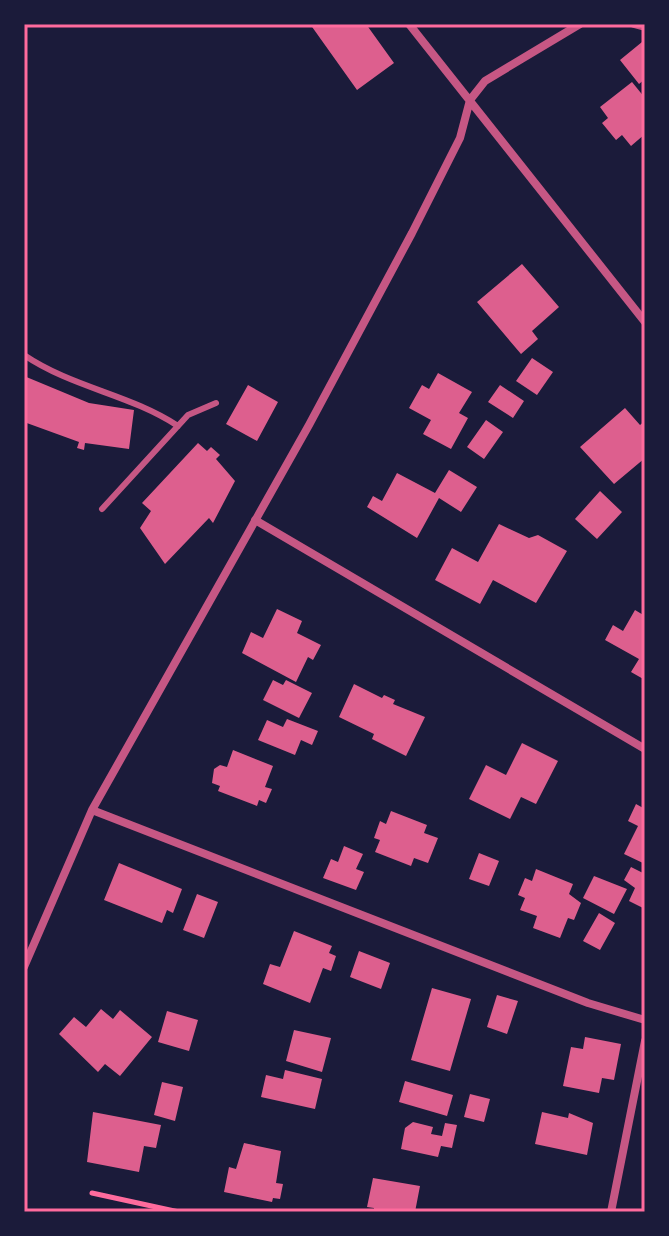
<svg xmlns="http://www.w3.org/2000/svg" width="669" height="1236" viewBox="0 0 669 1236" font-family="Ubuntu,sans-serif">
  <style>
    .building { fill: #dd5f8e }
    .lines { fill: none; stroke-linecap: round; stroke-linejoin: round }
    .path { stroke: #ff6b9d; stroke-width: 5 }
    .service { stroke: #c65784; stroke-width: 6 }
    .minor { stroke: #c65784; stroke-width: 8 }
    .neatline { fill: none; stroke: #ff6b9d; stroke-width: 3 }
  </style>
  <rect width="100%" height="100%" fill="#1b1b3a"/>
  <!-- building -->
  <path class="building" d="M 310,24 L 366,24 L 394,63 L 357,90 Z
    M 642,42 L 645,79 L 639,84 L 620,60 Z
    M 632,82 L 645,98 L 645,134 L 631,146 L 622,135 L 616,140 L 602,123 L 608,118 L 600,107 Z
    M 522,264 L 559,307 L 532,331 L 538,339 L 521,354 L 477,302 Z
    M 532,358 L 553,372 L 537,395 L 516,381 Z
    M 438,373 L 472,392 L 459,413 L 468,418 L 451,449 L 423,434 L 431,420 L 409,408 L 422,385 L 429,389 Z
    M 24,376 L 89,403 L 134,410 L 129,449 L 85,443 L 84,450 L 77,448 L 79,442 L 24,422 Z
    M 248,385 L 278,402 L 257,441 L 226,424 Z
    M 500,385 L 524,401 L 513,418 L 488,402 Z
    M 625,408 L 640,425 L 645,421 L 645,458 L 614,484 L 580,447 Z
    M 486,420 L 503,432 L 484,459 L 467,447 Z
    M 198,443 L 207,451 L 211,447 L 220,455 L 216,459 L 235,481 L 213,523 L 209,518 L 165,564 L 140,528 L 151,511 L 142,503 Z
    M 449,470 L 477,487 L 461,512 L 439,498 L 417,538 L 367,507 L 373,496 L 382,501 L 397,473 L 435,493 Z
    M 600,491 L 622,512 L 597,539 L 575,519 Z
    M 499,524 L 529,538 L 538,535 L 567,551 L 536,603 L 493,580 L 480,604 L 435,580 L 452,548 L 478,562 Z
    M 277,609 L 302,621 L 297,633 L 321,645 L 313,660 L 308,657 L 296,682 L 242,653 L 251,632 L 263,638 Z
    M 635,610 L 645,616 L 645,680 L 631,672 L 639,659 L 605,640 L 613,625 L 623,631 Z
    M 273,680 L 283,685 L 286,680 L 312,693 L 299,718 L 263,700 Z
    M 354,684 L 382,698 L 384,695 L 395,700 L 393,704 L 425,717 L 406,756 L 372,739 L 374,734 L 339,717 Z
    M 287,719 L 318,731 L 312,745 L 301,740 L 295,755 L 258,740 L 267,720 L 283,727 Z
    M 522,743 L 558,761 L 536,804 L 521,797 L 510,819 L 469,799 L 486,765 L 506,775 Z
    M 233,750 L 273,766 L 265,787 L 272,789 L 266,803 L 259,800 L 257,806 L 218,791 L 220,786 L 212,783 L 214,769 L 220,765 L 227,767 Z
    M 636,804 L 645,809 L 645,864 L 624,854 L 638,826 L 628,821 Z
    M 391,811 L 427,825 L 424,833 L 438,838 L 428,863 L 414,858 L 411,866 L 375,852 L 380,840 L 374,838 L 380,821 L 386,824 Z
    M 344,846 L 363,854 L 356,869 L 364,872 L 356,890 L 323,878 L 331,859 L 338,862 Z
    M 479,853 L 499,861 L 489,886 L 469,879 Z
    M 119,863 L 182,889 L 173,913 L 167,910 L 162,923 L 104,900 Z
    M 631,867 L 645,874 L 645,909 L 629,901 L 635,888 L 624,880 Z
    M 536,869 L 573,884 L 569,894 L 581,903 L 574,920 L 568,918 L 560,938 L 533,928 L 537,916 L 520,910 L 525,898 L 518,895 L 525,878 L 532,881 Z
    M 594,876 L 627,889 L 614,914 L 583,898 Z
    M 197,894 L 218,902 L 204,938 L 183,930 Z
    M 599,913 L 615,923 L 600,950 L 583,941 Z
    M 294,931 L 332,946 L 329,953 L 336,956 L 331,971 L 323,968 L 310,1003 L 263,984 L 270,964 L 280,967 Z
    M 359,951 L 390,963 L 381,989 L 350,977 Z
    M 432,988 L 471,999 L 450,1071 L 411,1060 Z
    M 497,995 L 518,1001 L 507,1034 L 487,1027 Z
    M 101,1009 L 113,1019 L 120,1010 L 152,1037 L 120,1076 L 105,1064 L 98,1072 L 59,1034 L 74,1017 L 86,1027 Z
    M 167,1011 L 198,1020 L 189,1051 L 158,1042 Z
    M 294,1030 L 331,1038 L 322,1072 L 286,1061 Z
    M 585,1037 L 621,1044 L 614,1080 L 602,1078 L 599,1093 L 563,1086 L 571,1047 L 583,1049 Z
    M 285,1070 L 322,1079 L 315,1109 L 261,1097 L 266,1075 L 283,1079 Z
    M 405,1081 L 453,1095 L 447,1116 L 399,1102 Z
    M 162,1082 L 183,1087 L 175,1121 L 154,1115 Z
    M 470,1094 L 490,1099 L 484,1122 L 464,1117 Z
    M 93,1112 L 161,1125 L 156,1148 L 144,1146 L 139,1172 L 87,1162 Z
    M 542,1112 L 568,1118 L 569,1113 L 593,1123 L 587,1155 L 535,1144 Z
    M 413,1122 L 433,1127 L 431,1134 L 442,1136 L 445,1123 L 457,1125 L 452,1148 L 441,1146 L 438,1157 L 401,1149 L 405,1128 Z
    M 244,1143 L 281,1151 L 276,1183 L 283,1184 L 280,1199 L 273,1198 L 272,1202 L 224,1192 L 229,1167 L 236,1169 Z
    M 373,1178 L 420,1186 L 415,1212 L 374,1212 L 374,1208 L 367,1207 Z"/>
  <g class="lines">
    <!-- path -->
    <path class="path" d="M 92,1193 L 179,1212"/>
    <!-- service -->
    <path class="service" d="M 24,355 C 73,388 129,394 178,426
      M 102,509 L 188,415 L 216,403"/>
    <!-- minor -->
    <path class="minor" d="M 409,24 L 645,322
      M 634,24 L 645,27
      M 255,520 L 645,749
      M 92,810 L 588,1003 L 645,1020
      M 24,967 L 92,810 L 309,425 L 412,233 L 460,138 L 470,100 L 485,81 L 580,24
      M 611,1212 L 645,1041"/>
  </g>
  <!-- border -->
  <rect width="669" height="1236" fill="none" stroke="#1b1b3a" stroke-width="52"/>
  <rect x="26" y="26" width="617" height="1184" class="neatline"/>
</svg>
